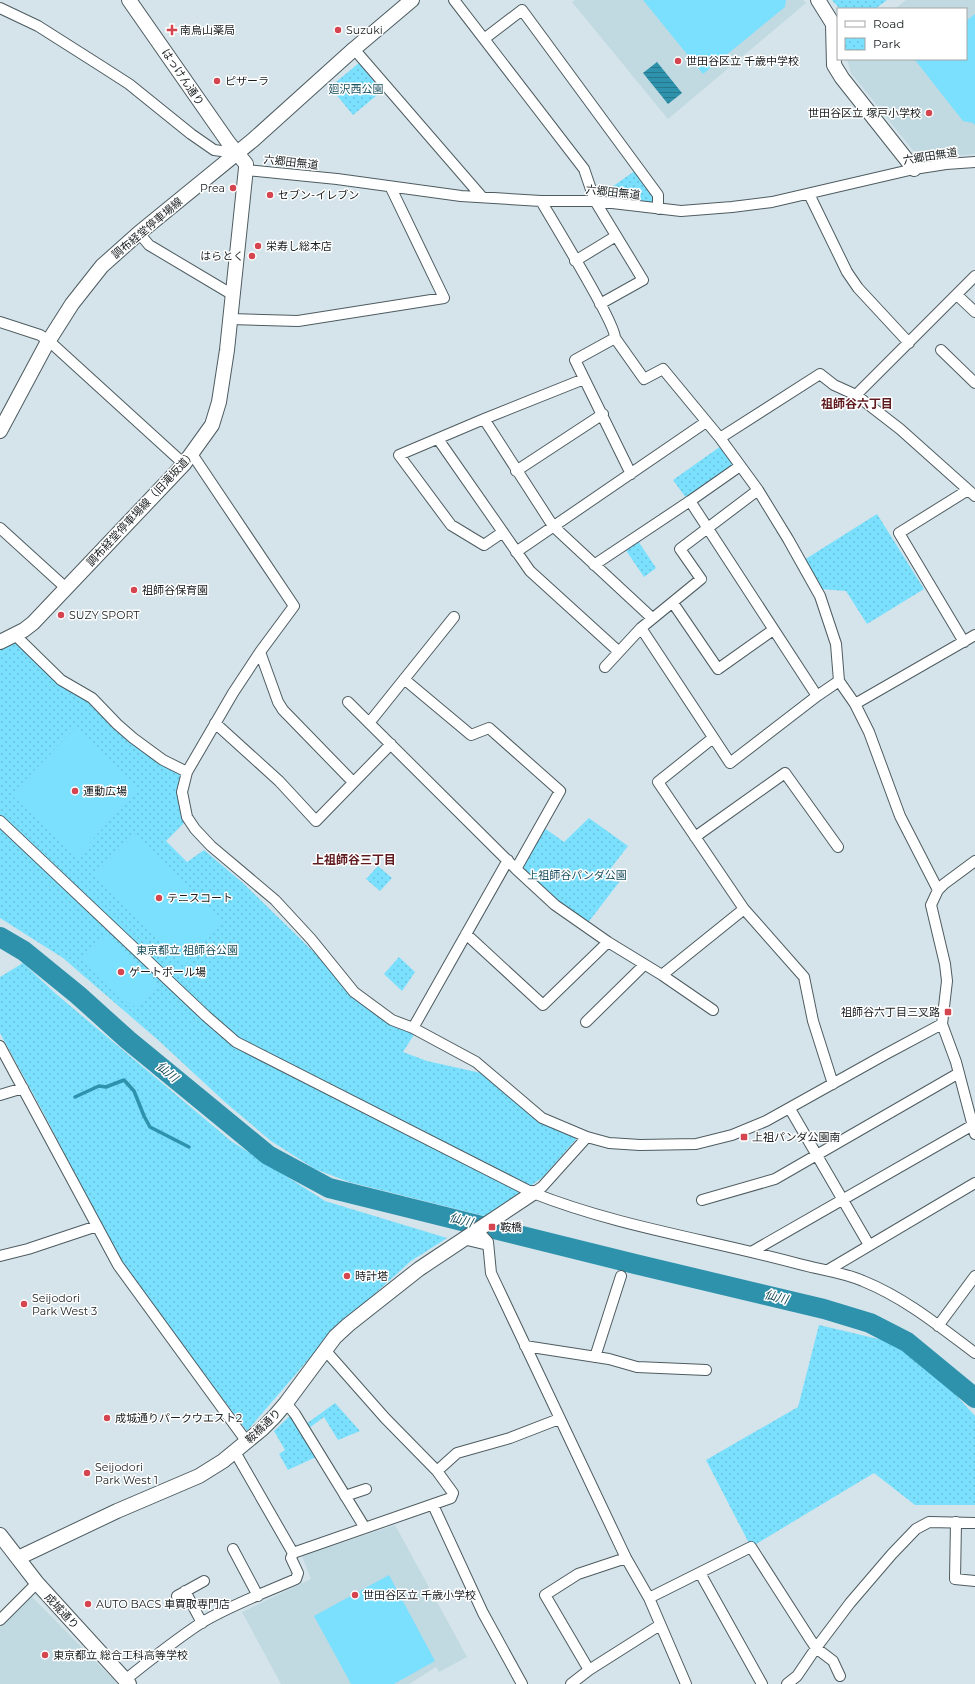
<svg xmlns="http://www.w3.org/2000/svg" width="975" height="1684" viewBox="0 0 975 1684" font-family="Montserrat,'Noto Sans JP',sans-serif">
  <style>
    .built { fill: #c1d9e1 }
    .park { fill: url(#park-dots) }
    .pitch { fill: #7be0fe }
    .water { fill: url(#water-rules) }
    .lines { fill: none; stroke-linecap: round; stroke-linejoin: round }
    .stream { stroke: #2e92ad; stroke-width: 3.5 }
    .river { stroke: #2e92ad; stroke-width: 20 }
    .street-casing { stroke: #4e5c61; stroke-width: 12 }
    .secondary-casing { stroke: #4e5c61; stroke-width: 16 }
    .street { stroke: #fff; stroke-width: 10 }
    .secondary { stroke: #fff; stroke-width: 14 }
    .poi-dot { fill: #d54550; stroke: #fff; stroke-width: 1.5 }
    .labels { text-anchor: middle; stroke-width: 3; stroke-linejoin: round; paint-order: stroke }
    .poi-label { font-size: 11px; fill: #181d1f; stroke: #fff; text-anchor: start }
    .street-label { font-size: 11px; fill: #181d1f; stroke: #fff }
    .park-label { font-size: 11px; fill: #1c5160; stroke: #fff }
    .neighbourhood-label { font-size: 12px; font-weight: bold; fill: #5f1a1f; stroke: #fff }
    .water-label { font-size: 12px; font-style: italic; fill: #174d5c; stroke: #fff }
  </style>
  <defs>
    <pattern id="park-dots" width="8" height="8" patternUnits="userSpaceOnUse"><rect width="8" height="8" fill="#7be0fe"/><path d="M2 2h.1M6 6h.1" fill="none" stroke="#6ac0d9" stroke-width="1.8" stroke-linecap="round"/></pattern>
    <pattern id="water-rules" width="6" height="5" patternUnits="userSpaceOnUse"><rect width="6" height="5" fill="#2e92ad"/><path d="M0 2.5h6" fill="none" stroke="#26778c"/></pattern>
  </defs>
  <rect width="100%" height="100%" fill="#d4e4ea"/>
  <!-- built -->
  <path class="built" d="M 575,0 L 803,0 L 806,3 L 668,119 L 572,2 Z
    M 906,0 L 975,0 L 975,154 L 923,159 L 919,158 L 851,73 L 847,59 L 966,59 L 966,9 L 895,9 Z
    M 395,1525 L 467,1657 L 439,1672 L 436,1667 L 409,1684 L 281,1684 L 242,1612 L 311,1579 L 302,1556 Z
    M 30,1595 L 118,1684 L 0,1684 L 0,1627 Z"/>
  <!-- park -->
  <path class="park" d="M 832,0 L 887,0 L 875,9 L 840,9 Z
    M 359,63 L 382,91 L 353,115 L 330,87 Z
    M 636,170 L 656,195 L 654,205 L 620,198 L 598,197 Z
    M 721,446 L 734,464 L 686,498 L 673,480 Z
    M 877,514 L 924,589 L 867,624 L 846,591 L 821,589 L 804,560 Z
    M 636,538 L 656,568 L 644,577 L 623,546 Z
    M 11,641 L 19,643 L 182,772 L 186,821 L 166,841 L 187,862 L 204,850 L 243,883 L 327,965 L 355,1000 L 395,1025 L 415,1033 L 403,1052 L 427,1061 L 481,1073 L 542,1124 L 563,1129 L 578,1137 L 543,1177 L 488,1217 L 349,1182 L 315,1169 L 271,1141 L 226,1103 L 158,1040 L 63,958 L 0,918 L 0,647 Z
    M 589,818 L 628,846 L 611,868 L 623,877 L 587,924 L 556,903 L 520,867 L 543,827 L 564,842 Z
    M 378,866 L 392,878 L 380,891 L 366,879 Z
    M 399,957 L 415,972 L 402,991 L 384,974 Z
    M 23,963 L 56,994 L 231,1141 L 325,1201 L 447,1238 L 411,1261 L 331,1333 L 247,1431 L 122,1265 L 43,1112 L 0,1033 L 0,977 Z
    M 819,1325 L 912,1347 L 975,1416 L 975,1505 L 915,1505 L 874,1473 L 751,1547 L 706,1460 L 798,1407 Z
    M 335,1403 L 360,1431 L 338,1440 L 324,1417 L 309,1428 L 306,1424 Z
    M 292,1414 L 318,1456 L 288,1470 L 279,1454 L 285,1450 L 274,1431 Z"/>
  <!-- pitch -->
  <path class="pitch" d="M 643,0 L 786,0 L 785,7 L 703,74 Z
    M 975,14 L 975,125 L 973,123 L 963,121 L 915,60 L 966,59 L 966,21 Z
    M 74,729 L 139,788 L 78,856 L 11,795 Z
    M 134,833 L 223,921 L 186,963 L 95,874 Z
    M 105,935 L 159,986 L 137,1009 L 82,959 Z
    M 389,1575 L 435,1661 L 394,1684 L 351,1684 L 314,1616 Z"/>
  <!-- water -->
  <path class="water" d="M 657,62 L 682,93 L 668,104 L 643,73 Z"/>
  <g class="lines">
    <!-- stream -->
    <path class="stream" d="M 75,1097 L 99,1086 L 106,1087 L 124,1080 L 134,1091 L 144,1116 L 150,1127 L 189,1147"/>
    <!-- river -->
    <path class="river" d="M 0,937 L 24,951 L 78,995 L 128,1040 L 268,1155 L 329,1188 L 635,1264 L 824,1309 L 870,1323 L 907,1342 L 975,1398"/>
    <!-- street casing -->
    <g class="street-casing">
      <path id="street" d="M 454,0 L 584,169 L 595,201 L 643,280 L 600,304
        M 0,8 L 38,26 L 101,66 L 129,84 L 191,134 L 214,150 L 237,153
        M 484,39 L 522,10 L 658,195 L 658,209
        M 354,49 L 482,197
        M 246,170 L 337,179 L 461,196 L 541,201 L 595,201 L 681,211 L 732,207 L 772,202 L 914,169 L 946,164 L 975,162
        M 809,194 L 847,272 L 858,288 L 909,343
        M 541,201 C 552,220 616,324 615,338 L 644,379 L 663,369 L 720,438
        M 139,233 L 149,245 L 233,295
        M 575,261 L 616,236
        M 957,295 L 975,312
        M 230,319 L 298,321 L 444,298 L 391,188
        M 0,322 L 40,335 L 49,341 L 184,464
        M 615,338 L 575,360 L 631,474
        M 941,350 L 975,383
        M 856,395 L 975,276
        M 484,419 L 553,526 L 652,618
        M 438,439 L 530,571 L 618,651
        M 192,454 L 294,606 L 260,652 L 233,693 L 187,772 L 182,792 L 187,817 L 195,829 L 211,846 L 275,900 L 311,939 L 354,992 L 392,1020 L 413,1028 L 476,1062 L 542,1118 L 587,1137 L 609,1143 L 640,1145 L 696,1144 L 732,1135 L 766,1121 L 886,1054 L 942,1024
        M 516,471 L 603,414
        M 690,501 L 817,696
        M 0,528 L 66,588
        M 503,532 L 484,545 L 451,525 L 399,455 L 484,419 L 584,379
        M 516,552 L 706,422
        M 594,565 L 690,501 L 740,466
        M 673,603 L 718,669 L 773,630
        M 641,628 L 730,763 L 817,696 L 839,681
        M 15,635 L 61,680 L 92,698 L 117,724 L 133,738 L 163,760 L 187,772
        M 964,642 L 899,533 L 968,490
        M 260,652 L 278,702 L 283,710 L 353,782
        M 605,667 L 641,628 L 701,579 L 680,549 L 758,490
        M 404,679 L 471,735 L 489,728 L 560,791 L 516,869
        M 348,702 L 516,869 L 555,905 L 608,942 L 662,975 L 713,1010
        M 855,704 L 975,635
        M 215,723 L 279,781 L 316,821 L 391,744
        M 369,723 L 454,617
        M 713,738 L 658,782 L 744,909 L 804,977 L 813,1021 L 833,1084
        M 0,821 L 206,1016 L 236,1042 L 533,1193 C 619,1227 711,1240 799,1264 C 821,1270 843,1272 863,1281 C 905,1298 939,1326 975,1353
        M 695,837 L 785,773 L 838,847
        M 975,861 L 944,884 L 938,890 L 931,905 L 945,964 L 947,981 L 942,1024 L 956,1062 L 975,1134
        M 938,890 L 900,816 L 869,732 L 855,704 L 839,681 L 836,644 L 820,596 L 788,539 L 758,490 L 720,438 L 820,374 L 834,385 L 856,395 L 900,429 L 975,496
        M 466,934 L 543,1005 L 608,942
        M 662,975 L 744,909
        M 586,1022 L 644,965
        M 413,1028 L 508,860
        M 0,1046 L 118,1265 L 247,1442
        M 0,1095 L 23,1088
        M 790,1109 L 869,1245
        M 533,1193 L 542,1187 L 587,1137
        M 702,1200 L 775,1179 L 959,1073
        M 477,1230 L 488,1242 L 491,1273 L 626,1558 L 649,1598 L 686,1684
        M 463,1239 L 488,1245
        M 753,1251 L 973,1125
        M 0,1256 L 28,1249 L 97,1226
        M 828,1270 L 975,1183
        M 938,1326 L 975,1276
        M 525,1346 L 609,1359 L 637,1367 L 706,1370
        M 325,1350 L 385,1418 L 437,1471
        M 595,1357 L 621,1276
        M 286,1403 L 295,1414 L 365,1528
        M 235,1452 L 293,1553
        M 345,1496 L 366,1489
        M 433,1505 L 483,1613 L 522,1684
        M 956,1522 L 955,1579 L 975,1581
        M 233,1549 L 258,1596
        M 700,1573 L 762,1684
        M 185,1591 L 202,1623
        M 177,1596 L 204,1581
        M 649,1598 L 751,1547 L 810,1639 L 816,1648 L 833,1661 L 840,1676
        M 0,1620 L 37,1583
        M 589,1670 L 545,1595 L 578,1574 L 626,1558
        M 125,1680 C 150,1660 175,1640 201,1623 C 231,1605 264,1593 296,1579 L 298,1573 L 291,1558 L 293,1553 L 451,1498 L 453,1493 L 437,1471 L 457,1453 L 510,1438 L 559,1419
        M 571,1684 L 589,1670 L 660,1625
        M 787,1684 L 797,1676 L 816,1648 L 850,1603 L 892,1554 L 916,1529 L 929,1522 L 975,1523"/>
    </g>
    <!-- secondary casing -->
    <g class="secondary-casing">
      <path id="secondary" d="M 818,0 L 833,24 L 834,65 L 842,78 L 914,169
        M 0,431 L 46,345 L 72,304 L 102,266 L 139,233 L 253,140 L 354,49 L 412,0
        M 0,642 L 24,630 L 33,623 L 184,464 L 212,425 L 219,402 L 227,350 L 246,168 L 246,164 L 228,142 L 129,0
        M 0,1535 L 37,1583 L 129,1684
        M 18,1558 L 117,1511 L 199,1476 L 223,1461 L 262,1429 L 274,1417 L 286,1403 L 335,1337 L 348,1325 L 419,1269 L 533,1193"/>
    </g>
    <!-- street -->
    <use href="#street" class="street"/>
    <!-- secondary -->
    <use href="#secondary" class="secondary"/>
  </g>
  <!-- markers -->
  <g class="poi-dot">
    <path d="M170 24h4v4h4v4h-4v4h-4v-4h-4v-4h4z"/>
    <circle cx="338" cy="30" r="4"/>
    <circle cx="678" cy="61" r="4"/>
    <circle cx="217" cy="81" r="4"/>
    <circle cx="929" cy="113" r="4"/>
    <circle cx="233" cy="188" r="4"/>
    <circle cx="270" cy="195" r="4"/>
    <circle cx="258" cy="246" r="4"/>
    <circle cx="252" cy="256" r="4"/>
    <circle cx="134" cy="590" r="4"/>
    <circle cx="61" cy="615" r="4"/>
    <circle cx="75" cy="791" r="4"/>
    <circle cx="159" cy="898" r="4"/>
    <circle cx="121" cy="972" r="4"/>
    <rect x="944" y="1008" width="8" height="8" rx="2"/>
    <rect x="740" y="1133" width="8" height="8" rx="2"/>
    <rect x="488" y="1223" width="8" height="8" rx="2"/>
    <circle cx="347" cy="1276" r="4"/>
    <circle cx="24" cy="1304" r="4"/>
    <circle cx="107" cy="1418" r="4"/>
    <circle cx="87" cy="1473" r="4"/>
    <circle cx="355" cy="1595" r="4"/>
    <circle cx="88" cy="1604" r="4"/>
    <circle cx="45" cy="1655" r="4"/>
  </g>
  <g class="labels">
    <!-- poi labels -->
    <g class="poi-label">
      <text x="180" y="34">南烏山薬局</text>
      <text x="346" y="34">Suzuki</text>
      <text x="686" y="65">世田谷区立 千歳中学校</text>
      <text x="225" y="85">ピザーラ</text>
      <text x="921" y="117" text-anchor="end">世田谷区立 塚戸小学校</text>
      <text x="225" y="192" text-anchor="end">Prea</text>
      <text x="278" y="199">セブン-イレブン</text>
      <text x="266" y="250">栄寿し総本店</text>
      <text x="244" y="260" text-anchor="end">はらとく</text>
      <text x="142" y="594">祖師谷保育園</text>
      <text x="69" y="619">SUZY SPORT</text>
      <text x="83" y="795">運動広場</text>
      <text x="167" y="902">テニスコート</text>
      <text x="129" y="976">ゲートボール場</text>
      <text x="940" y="1016" text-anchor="end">祖師谷六丁目三叉路</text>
      <text x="752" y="1141">上祖パンダ公園南</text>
      <text x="500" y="1231">鞍橋</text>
      <text x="355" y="1280">時計塔</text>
      <text x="32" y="1302">Seijodori<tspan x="32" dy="13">Park West 3</tspan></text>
      <text x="115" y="1422">成城通りパークウエスト2</text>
      <text x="95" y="1471">Seijodori<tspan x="95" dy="13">Park West 1</tspan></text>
      <text x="363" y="1599">世田谷区立 千歳小学校</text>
      <text x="96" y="1608">AUTO BACS 車買取専門店</text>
      <text x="53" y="1659">東京都立 総合工科高等学校</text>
    </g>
    <!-- street labels -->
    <g class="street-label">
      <text transform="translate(183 77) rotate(56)" y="4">はっけん通り</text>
      <text transform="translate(930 156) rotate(-9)" y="4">六郷田無道</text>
      <text transform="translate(291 162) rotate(6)" y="4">六郷田無道</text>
      <text transform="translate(613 192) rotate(6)" y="4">六郷田無道</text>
      <text transform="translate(147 228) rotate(-40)" y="4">調布経堂停車場線</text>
      <text transform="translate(141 508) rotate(-47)" y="4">調布経堂停車場線（旧滝坂道）</text>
      <text transform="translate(263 1426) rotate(-44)" y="4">鞍橋通り</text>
      <text transform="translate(62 1611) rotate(47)" y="4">成城通り</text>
    </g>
    <!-- park labels -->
    <g class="park-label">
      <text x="356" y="93">廻沢西公園</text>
      <text x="577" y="879">上祖師谷パンダ公園</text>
      <text x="187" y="954">東京都立 祖師谷公園</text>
    </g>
    <!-- neighbourhood labels -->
    <g class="neighbourhood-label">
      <text x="857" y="408">祖師谷六丁目</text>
      <text x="354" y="864">上祖師谷三丁目</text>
    </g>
    <!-- water labels -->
    <g class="water-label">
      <text transform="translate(167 1072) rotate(39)" y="4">仙川</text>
      <text transform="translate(461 1220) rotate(14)" y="4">仙川</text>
      <text transform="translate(776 1297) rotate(14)" y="4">仙川</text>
    </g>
  </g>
  <!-- legend -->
  <rect x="837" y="8" width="130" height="52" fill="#ffffff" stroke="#a3a5a5"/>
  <rect x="845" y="21" width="20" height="6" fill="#ffffff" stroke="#a3a5a5"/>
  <text x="873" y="28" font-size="12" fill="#181d1f">Road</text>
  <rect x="845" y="38" width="20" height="12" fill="url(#park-dots)" stroke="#a3a5a5"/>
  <text x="873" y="48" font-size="12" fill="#181d1f">Park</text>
</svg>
